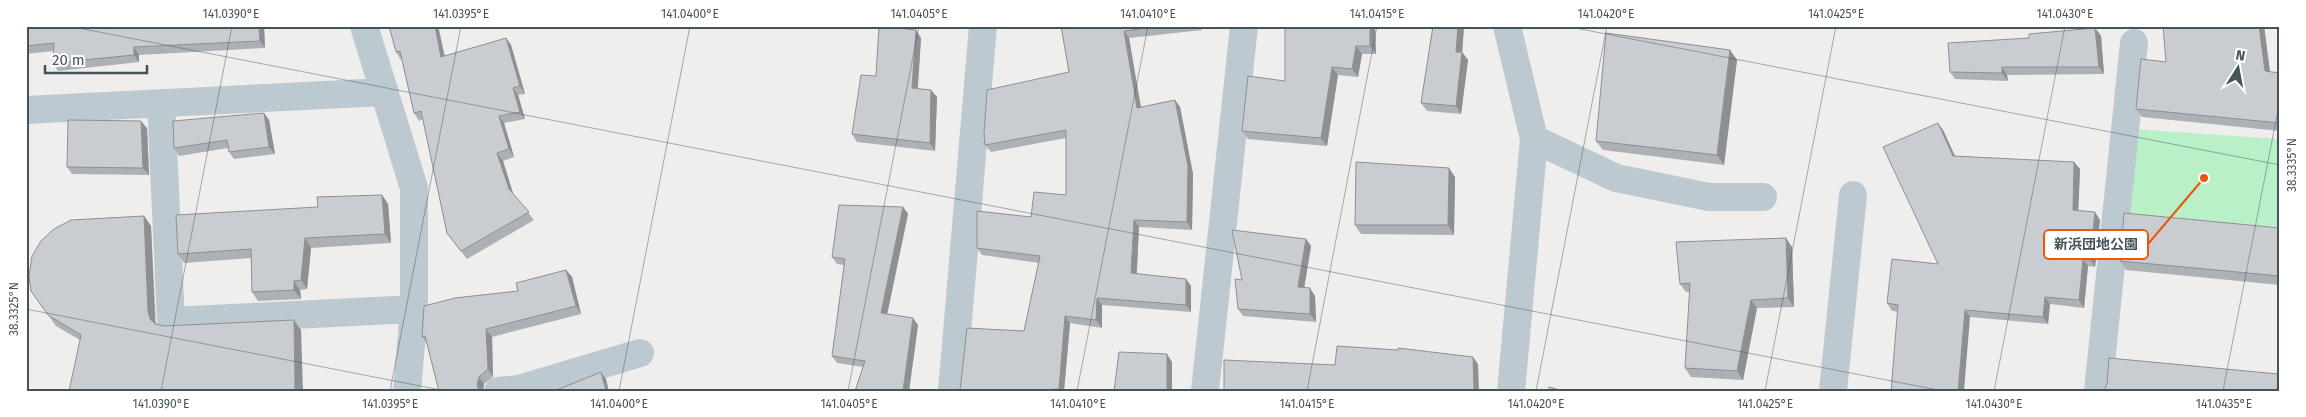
<svg xmlns="http://www.w3.org/2000/svg" width="2306" height="417" viewBox="0 0 2306 417" font-family="'Fira Sans','Noto Sans JP',sans-serif">
  <style>
    .green { fill: #b9f0c8 }
    .lines { fill: none; stroke-linecap: round; stroke-linejoin: round }
    .minor { stroke: #bdc9d0; stroke-width: 28 }
    .wall { fill: #adb0b5 }
    .shaded-wall { fill: #8d9093 }
    .building { fill: #c9cdd2; stroke: #8d9093 }
    .ticks { fill: none; stroke: #45535b; stroke-width: 1; stroke-opacity: 0.45 }
    .leader { fill: none; stroke: #e8590c; stroke-width: 2 }
    .callout-dot { fill: #e8590c; stroke: #fff; stroke-width: 2 }
    .callout { fill: #fff; stroke: #e8590c; stroke-width: 2 }
    .callout-label { font-size: 14px; text-anchor: middle; font-weight: bold; fill: #45535b }
    .neatline { fill: none; stroke: #45535b; stroke-width: 2 }
    .ticks-label { font-size: 12px; text-anchor: middle; fill: #45535b }
  </style>
  <rect width="100%" height="100%" fill="#f0eded"/>
  <!-- green -->
  <path class="green" d="M 2131,129 L 2280,139 L 2280,227 L 2126,217 Z"/>
  <g class="lines">
    <!-- minor -->
    <path class="minor" d="M 364,26 L 414,188 L 414,309 L 407,391
      M 1507,26 L 1534,139 L 1511,391
      M 161,103 L 171,321 L 414,309
      M 26,110 L 385,92
      M 1534,139 L 1616,178 L 1709,197 L 1763,197
      M 498,391 L 519,389 L 640,353
      M 952,391 L 983,26
      M 1205,391 L 1244,26
      M 1833,391 L 1853,195
      M 2098,391 L 2134,43"/>
  </g>
  <!-- wall -->
  <path class="wall" d="M 26,26 L 264,26 L 265,48 L 139,55 L 139,62 L 58,71 L 53,63 L 54,51 L 26,54 Z
    M 438,26 L 445,56 L 506,38 L 511,45 L 525,94 L 518,95 L 525,119 L 504,123 L 514,157 L 503,161 L 513,194 L 534,220 L 467,259 L 447,233 L 423,119 L 419,121 L 414,113 L 402,59 L 401,60 L 396,52 Z
    M 1061,26 L 1202,26 L 1202,30 L 1129,38 L 1141,107 L 1175,100 L 1180,107 L 1193,174 L 1192,230 L 1139,227 L 1137,274 L 1186,279 L 1191,286 L 1191,312 L 1102,305 L 1102,328 L 1070,323 L 1064,391 L 960,391 L 1024,331 L 1039,263 L 982,255 L 977,248 L 1031,217 L 1066,195 L 1066,138 L 991,152 L 985,145 L 1069,72 Z
    M 1375,26 L 1376,54 L 1362,54 L 1358,77 L 1338,75 L 1327,146 L 1248,139 L 1242,131 L 1285,81 Z
    M 1433,26 L 1464,26 L 1462,52 L 1468,60 L 1461,114 L 1427,111 L 1421,103 Z
    M 2264,26 L 2270,72 L 2280,73 L 2280,131 L 2142,117 L 2136,109 L 2166,62 Z
    M 2095,28 L 2101,36 L 2104,74 L 2007,75 L 2008,81 L 1955,79 L 1950,72 L 2029,38 Z
    M 921,38 L 918,89 L 931,90 L 937,97 L 935,151 L 857,142 L 852,134 L 876,76 Z
    M 1730,50 L 1737,60 L 1724,165 L 1603,150 L 1596,141 Z
    M 264,113 L 269,120 L 275,154 L 234,159 L 229,152 L 228,148 L 179,156 L 174,148 Z
    M 147,128 L 149,175 L 72,174 L 67,167 Z
    M 1943,130 L 1955,156 L 2080,169 L 2078,211 L 2100,220 L 2095,267 L 2088,266 L 2084,308 L 2050,304 L 2048,324 L 1970,317 L 1892,311 L 1887,303 L 1938,264 Z
    M 1455,177 L 1454,235 L 1361,234 L 1355,225 Z
    M 382,195 L 388,204 L 391,243 L 311,248 L 307,289 L 300,290 L 301,299 L 258,301 L 252,292 L 251,258 L 184,263 L 178,254 L 318,207 Z
    M 903,207 L 908,214 L 887,314 L 918,325 L 909,391 L 855,391 L 863,367 L 837,363 L 832,356 L 844,265 L 837,264 L 832,257 Z
    M 144,216 L 151,226 L 156,324 L 164,326 L 301,330 L 80,340 L 56,326 L 31,291 Z
    M 2280,228 L 2280,285 L 2126,270 L 2120,261 Z
    M 1306,239 L 1311,246 L 1304,288 L 1315,296 L 1316,322 L 1243,316 L 1238,309 L 1242,280 Z
    M 1792,247 L 1794,307 L 1757,308 L 1743,380 L 1691,377 L 1685,368 L 1690,292 L 1686,292 L 1680,284 Z
    M 566,270 L 572,277 L 581,314 L 492,337 L 493,377 L 484,384 L 483,391 L 439,391 L 427,344 L 422,337 Z"/>
  <!-- shaded-wall -->
  <path class="shaded-wall" d="M 259,26 L 264,26 L 265,48 L 260,41 Z
    M 435,26 L 438,26 L 446,64 L 441,57 Z
    M 1370,26 L 1375,26 L 1376,54 L 1370,46 Z
    M 1458,26 L 1464,26 L 1462,55 L 1462,52 L 1468,60 L 1461,114 L 1456,106 L 1456,52 Z
    M 2259,26 L 2264,26 L 2271,80 L 2265,71 Z
    M 2095,28 L 2101,36 L 2104,74 L 2099,67 Z
    M 916,30 L 921,38 L 917,96 L 912,88 Z
    M 1124,31 L 1129,38 L 1142,115 L 1137,108 Z
    M 506,38 L 511,45 L 525,94 L 520,86 Z
    M 1356,46 L 1362,54 L 1358,77 L 1352,69 Z
    M 134,47 L 139,55 L 139,62 L 134,55 Z
    M 1730,50 L 1737,60 L 1724,165 L 1717,155 Z
    M 1332,67 L 1338,75 L 1327,146 L 1321,138 Z
    M 2002,67 L 2007,75 L 2008,81 L 2002,73 Z
    M 513,88 L 518,95 L 525,119 L 520,112 Z
    M 931,90 L 937,97 L 935,151 L 930,143 Z
    M 1175,100 L 1180,107 L 1193,174 L 1192,230 L 1187,222 Z
    M 264,113 L 269,120 L 275,154 L 269,147 Z
    M 499,116 L 504,123 L 514,157 L 509,149 Z
    M 141,121 L 147,128 L 149,175 L 143,168 Z
    M 1938,123 L 1943,130 L 1958,163 L 1953,156 Z
    M 497,153 L 503,161 L 514,196 L 509,189 Z
    M 2074,162 L 2080,169 L 2078,218 L 2073,210 Z
    M 1449,168 L 1455,177 L 1454,235 L 1448,225 Z
    M 382,195 L 388,204 L 391,243 L 385,234 Z
    M 903,207 L 908,214 L 886,320 L 881,313 Z
    M 2095,212 L 2100,220 L 2095,267 L 2090,260 Z
    M 144,216 L 151,226 L 155,322 L 158,329 L 150,319 L 148,311 Z
    M 1134,220 L 1139,227 L 1136,281 L 1131,273 Z
    M 305,238 L 311,248 L 307,289 L 301,280 Z
    M 1786,238 L 1792,247 L 1794,307 L 1788,298 Z
    M 1306,239 L 1311,246 L 1303,295 L 1298,287 Z
    M 2083,259 L 2088,266 L 2084,308 L 2079,300 Z
    M 566,270 L 572,277 L 581,314 L 576,306 Z
    M 1186,279 L 1191,286 L 1191,312 L 1186,305 Z
    M 294,281 L 300,290 L 301,299 L 294,290 Z
    M 1310,288 L 1315,296 L 1316,322 L 1310,314 Z
    M 2045,297 L 2050,304 L 2048,324 L 2043,317 Z
    M 1097,298 L 1102,305 L 1102,328 L 1096,320 Z
    M 1751,300 L 1757,308 L 1743,380 L 1737,371 Z
    M 1965,310 L 1970,317 L 1964,391 L 1958,391 Z
    M 1065,316 L 1070,323 L 1064,391 L 1060,391 L 1059,389 Z
    M 913,318 L 918,325 L 909,391 L 903,391 Z
    M 294,320 L 301,330 L 303,391 L 295,391 Z
    M 486,329 L 492,337 L 493,377 L 488,369 Z
    M 1167,354 L 1172,362 L 1172,391 L 1167,391 Z
    M 1473,357 L 1478,364 L 1479,391 L 1474,391 Z
    M 601,372 L 606,379 L 609,391 L 606,391 Z
    M 2278,374 L 2280,376 L 2280,391 L 2277,391 Z
    M 479,377 L 484,384 L 483,391 L 479,391 L 477,385 Z"/>
  <!-- building -->
  <path class="building" d="M 26,26 L 259,26 L 260,41 L 134,47 L 134,55 L 53,63 L 54,43 L 26,46 Z
    M 389,26 L 435,26 L 441,57 L 506,38 L 520,86 L 513,88 L 520,112 L 499,116 L 509,149 L 497,153 L 509,189 L 529,212 L 461,251 L 447,233 L 421,111 L 414,113 L 400,51 L 396,52 Z
    M 879,26 L 916,30 L 912,88 L 931,90 L 930,143 L 852,134 L 861,75 L 876,76 Z
    M 1061,26 L 1163,26 L 1124,31 L 1137,108 L 1175,100 L 1188,166 L 1187,222 L 1134,220 L 1131,273 L 1186,279 L 1186,305 L 1097,298 L 1096,320 L 1065,316 L 1059,389 L 1025,391 L 960,391 L 967,328 L 1024,331 L 1040,256 L 977,248 L 977,211 L 1031,217 L 1034,192 L 1066,195 L 1066,130 L 985,145 L 984,134 L 987,90 L 1069,72 Z
    M 1285,26 L 1370,26 L 1370,46 L 1356,46 L 1352,69 L 1332,67 L 1321,138 L 1242,131 L 1248,76 L 1285,81 Z
    M 1433,26 L 1458,26 L 1456,52 L 1462,52 L 1456,106 L 1421,103 Z
    M 2163,26 L 2259,26 L 2265,71 L 2280,73 L 2280,123 L 2136,109 L 2141,59 L 2166,62 Z
    M 2095,28 L 2099,67 L 2002,67 L 2002,73 L 1950,72 L 1948,43 L 2029,38 L 2029,34 Z
    M 1606,33 L 1730,50 L 1717,155 L 1596,141 Z
    M 264,113 L 269,147 L 229,152 L 227,140 L 174,148 L 173,121 Z
    M 68,120 L 141,121 L 143,168 L 67,167 Z
    M 1938,123 L 1953,156 L 2074,162 L 2073,210 L 2095,212 L 2090,260 L 2083,259 L 2079,300 L 2045,297 L 2043,317 L 1965,310 L 1958,391 L 1891,391 L 1898,305 L 1887,303 L 1892,259 L 1938,264 L 1883,147 Z
    M 1356,162 L 1449,168 L 1448,225 L 1355,225 Z
    M 382,195 L 385,234 L 305,238 L 301,280 L 294,281 L 294,290 L 252,292 L 251,249 L 178,254 L 176,215 L 318,207 L 317,197 Z
    M 839,205 L 903,207 L 881,313 L 913,318 L 903,391 L 855,391 L 865,361 L 832,356 L 845,259 L 832,257 Z
    M 2124,213 L 2280,228 L 2280,276 L 2120,261 Z
    M 144,216 L 148,311 L 150,319 L 155,324 L 164,326 L 294,320 L 295,391 L 69,391 L 81,335 L 48,315 L 31,291 L 29,276 L 32,256 L 41,241 L 54,229 L 71,220 Z
    M 1232,230 L 1306,239 L 1298,287 L 1310,288 L 1310,314 L 1238,309 L 1235,279 L 1242,280 Z
    M 1786,238 L 1788,298 L 1751,300 L 1737,371 L 1685,368 L 1690,283 L 1680,284 L 1676,242 Z
    M 566,270 L 576,306 L 486,329 L 488,369 L 479,377 L 477,385 L 479,391 L 439,391 L 425,336 L 422,337 L 424,306 L 455,298 L 518,291 L 516,283 Z
    M 1337,346 L 1398,350 L 1398,348 L 1473,357 L 1474,391 L 1224,391 L 1224,360 L 1335,365 Z
    M 1119,352 L 1167,354 L 1167,391 L 1114,391 Z
    M 2109,358 L 2278,374 L 2277,391 L 2104,391 L 2107,384 Z
    M 601,372 L 606,391 L 554,391 Z
    M 1549,387 L 1563,391 L 1549,391 Z"/>
  <!-- ticks -->
  <path class="ticks" d="M 68,26 L 1943,391M 1565,26 L 2280,165M 26,309 L 446,391M 161,391 L 232,26M 390,391 L 461,26M 619,391 L 690,26M 848,391 L 919,26M 1077,391 L 1148,26M 1307,391 L 1377,26M 1536,391 L 1607,26M 1765,391 L 1836,26M 1994,391 L 2065,26M 2223,391 L 2280,100"/>
  <!-- callouts -->
  <path class="leader" d="M2204 178L2148 244"/>
  <circle class="callout-dot" cx="2204" cy="178" r="5"/>
  <rect class="callout" x="2044" y="230" width="104" height="29" rx="5"/>
  <g class="callout-label">
    <text x="2096" y="249">新浜団地公園</text>
  </g>
  <!-- border -->
  <rect width="2306" height="417" fill="none" stroke="#ffffff" stroke-width="55"/>
  <!-- north arrow -->
  <g transform="translate(2238 68) rotate(11)" stroke="#ffffff" stroke-width="4" paint-order="stroke">
  <path d="M0-4L9 19L0 12L-9 19Z" fill="#45535b"/>
  <text y="-8" font-size="14" font-weight="bold" text-anchor="middle" fill="#45535b">N</text>
  </g>
  <!-- scale -->
  <path d="M45 65v8h102v-8" fill="none" stroke="#45535b" stroke-width="2.5"/>
  <text x="52" y="65" font-size="15" fill="#45535b" stroke="#ffffff" stroke-width="4" paint-order="stroke">20 m</text>
  <rect x="28" y="28" width="2250" height="362" class="neatline"/>
  <g class="ticks-label">
    <text x="231" y="18">141.0390°E</text>
    <text x="461" y="18">141.0395°E</text>
    <text x="690" y="18">141.0400°E</text>
    <text x="919" y="18">141.0405°E</text>
    <text x="1148" y="18">141.0410°E</text>
    <text x="1377" y="18">141.0415°E</text>
    <text x="1606" y="18">141.0420°E</text>
    <text x="1836" y="18">141.0425°E</text>
    <text x="2065" y="18">141.0430°E</text>
    <text transform="translate(2292 165) rotate(-90)" y="4">38.3335°N</text>
    <text transform="translate(14 309) rotate(-90)" y="4">38.3325°N</text>
    <text x="161" y="408">141.0390°E</text>
    <text x="390" y="408">141.0395°E</text>
    <text x="619" y="408">141.0400°E</text>
    <text x="849" y="408">141.0405°E</text>
    <text x="1078" y="408">141.0410°E</text>
    <text x="1307" y="408">141.0415°E</text>
    <text x="1536" y="408">141.0420°E</text>
    <text x="1765" y="408">141.0425°E</text>
    <text x="1994" y="408">141.0430°E</text>
    <text x="2224" y="408">141.0435°E</text>
  </g>
</svg>
